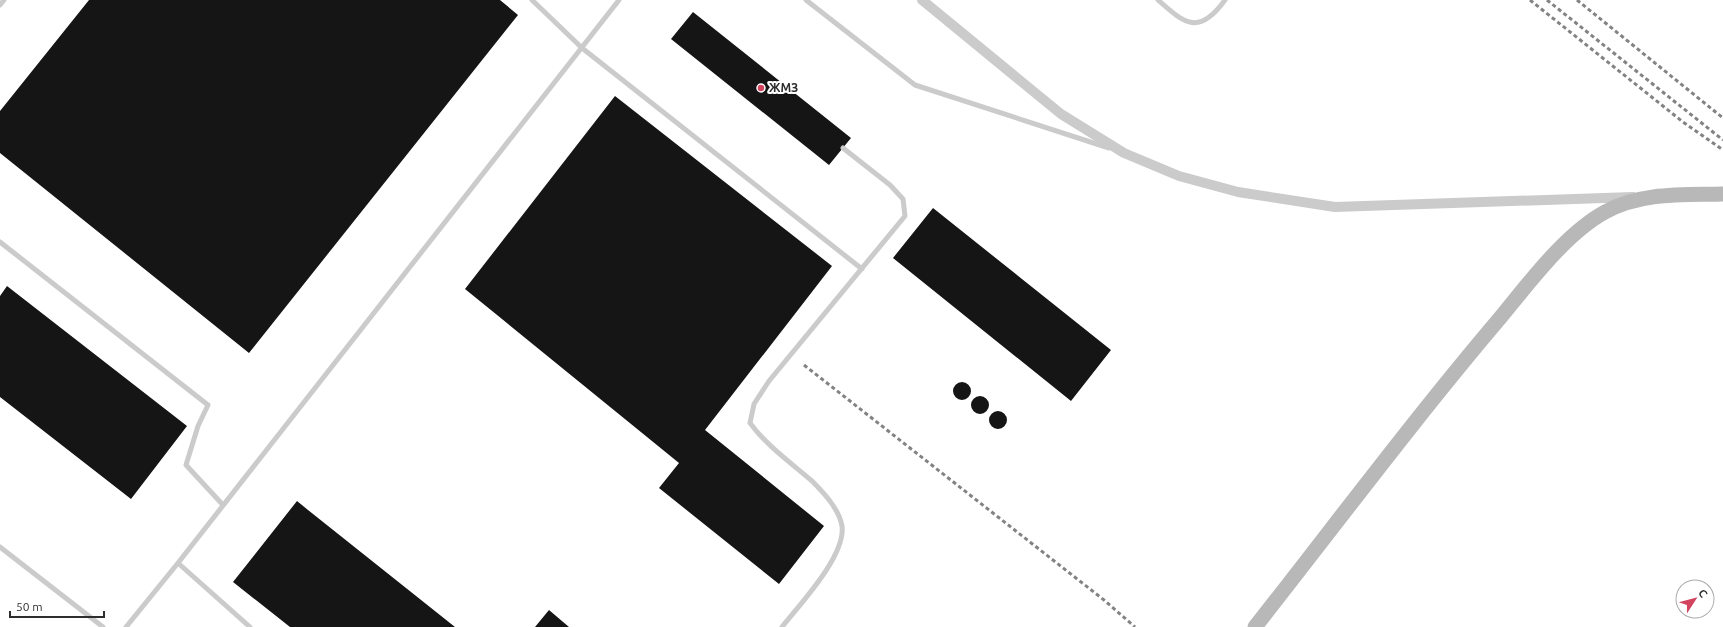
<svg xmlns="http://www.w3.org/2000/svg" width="1723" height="627" viewBox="0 0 1723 627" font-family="Ubuntu,sans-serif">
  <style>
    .building { fill: #151515 }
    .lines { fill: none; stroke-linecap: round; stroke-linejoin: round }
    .lane { stroke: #cbcbcb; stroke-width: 5 }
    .street { stroke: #cbcbcb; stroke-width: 10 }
    .secondary { stroke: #b8b8b8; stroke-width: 15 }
    .rail { stroke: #838383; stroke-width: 3; stroke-dasharray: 4 3; stroke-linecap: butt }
    .poi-dot { fill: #d2435d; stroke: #fff; stroke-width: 1.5 }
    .labels { text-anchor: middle; stroke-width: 4; stroke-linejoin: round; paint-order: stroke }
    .poi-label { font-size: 12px; font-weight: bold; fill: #2e2e2e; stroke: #fff; text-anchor: start }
  </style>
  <rect width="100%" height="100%" fill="#fff"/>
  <!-- building -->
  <path class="building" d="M 89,0 L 500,0 L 518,15 L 249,353 L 0,153 L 0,111 Z
    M 693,12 L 851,138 L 829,165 L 671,39 Z
    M 615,96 L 832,266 L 705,430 L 824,526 L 779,584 L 659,488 L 679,463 L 465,289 Z
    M 933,208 L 1111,350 L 1071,401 L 893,258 Z
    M 7,286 L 187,426 L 131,499 L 0,397 L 0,296 Z
    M953 391a9 9 0 1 1 18 0a9 9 0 1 1-18 0Z
    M971 405a9 9 0 1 1 18 0a9 9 0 1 1-18 0Z
    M989 420a9 9 0 1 1 18 0a9 9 0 1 1-18 0Z
    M 297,501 L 308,510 L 455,627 L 290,627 L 233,582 Z
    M 549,610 L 569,627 L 535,627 Z"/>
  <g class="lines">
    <!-- lane -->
    <path class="lane" d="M 532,0 L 582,48 L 862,269
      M 806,0 L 915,85 L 1109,148
      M 1158,0 C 1185,24 1199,36 1225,0
      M 0,5 L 4,0
      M 0,242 L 208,405 L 198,426 L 186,465 L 223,505
      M 0,547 L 103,627
      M 126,627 L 178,563
      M 250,627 L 178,563 L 619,0
      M 782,627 C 799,605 846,556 842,526 C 839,509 824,493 812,481 C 790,462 767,446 750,423 L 754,404 L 769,381 L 905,216 L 903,199 L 890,185 L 843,148"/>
    <!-- street -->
    <path class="street" d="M 922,0 L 1061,114 L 1124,153 L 1179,176 L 1238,192 L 1335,207 L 1633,197"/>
    <!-- secondary -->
    <path class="secondary" d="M 1255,627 C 1336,524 1415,418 1500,318 C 1529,283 1565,234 1605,212 C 1641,192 1683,195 1723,194"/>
    <!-- rail -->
    <path class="rail" d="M 1530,0 L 1683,122 L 1723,150
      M 1547,0 L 1723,140
      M 1577,0 L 1723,118
      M 804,365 L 1104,600 L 1135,627"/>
  </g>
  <!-- markers -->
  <circle class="poi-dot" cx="761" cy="88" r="4"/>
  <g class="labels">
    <!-- poi labels -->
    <g class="poi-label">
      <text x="769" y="92">ЖМЗ</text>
    </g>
  </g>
  <!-- north arrow -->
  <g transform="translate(1695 599) rotate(54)"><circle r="19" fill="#ffffff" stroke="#ababab"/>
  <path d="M0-3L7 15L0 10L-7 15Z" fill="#d2435d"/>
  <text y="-6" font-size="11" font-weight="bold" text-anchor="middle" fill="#2e2e2e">С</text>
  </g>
  <!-- scale -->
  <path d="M10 611v6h94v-6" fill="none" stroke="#2e2e2e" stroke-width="2"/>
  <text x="16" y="611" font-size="12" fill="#2e2e2e" stroke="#ffffff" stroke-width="3" paint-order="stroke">50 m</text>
</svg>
